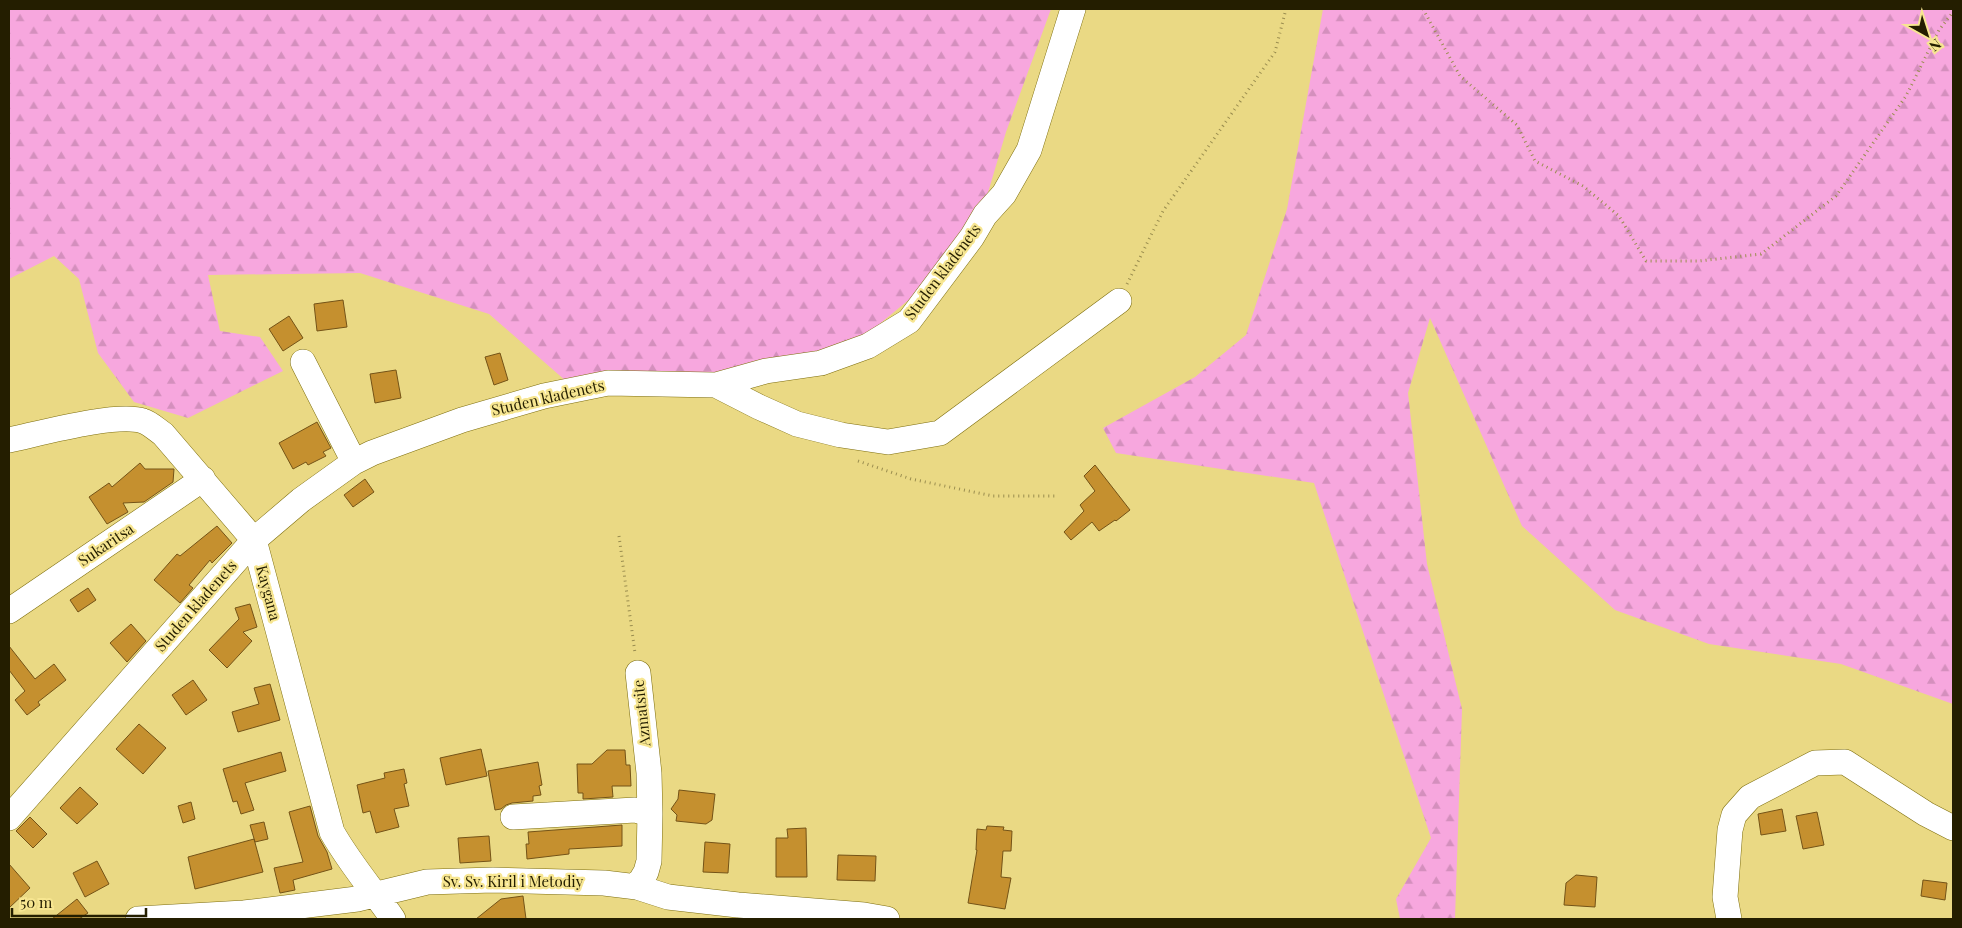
<svg xmlns="http://www.w3.org/2000/svg" width="1962" height="928" viewBox="0 0 1962 928" font-family="'Playfair Display',serif">
  <style>
    .forest { fill: url(#forest-firs) }
    .building { fill: #c5902f; stroke: #745317 }
    .lines { fill: none; stroke-linecap: round; stroke-linejoin: round }
    .minor-casing { stroke: #7e6e0d; stroke-width: 26 }
    .path { stroke: #9a8d4f; stroke-width: 3; stroke-dasharray: 1 4; stroke-linecap: butt }
    .minor { stroke: #fff; stroke-width: 25 }
    .labels { text-anchor: middle; stroke-width: 4.5; stroke-linejoin: round; paint-order: stroke }
    .street-label { font-size: 15px; fill: #241e00; stroke: #f7e691 }
  </style>
  <defs>
    <pattern id="forest-firs" width="22" height="20" patternUnits="userSpaceOnUse" patternTransform="scale(1.25)"><rect width="22" height="20" fill="#f7a7de"/><path d="M5 1l3.5 6h-7zM16 11l3.5 6h-7z" fill="#d48fbd"/></pattern>
  </defs>
  <rect width="100%" height="100%" fill="#ead984"/>
  <!-- forest -->
  <path class="forest" d="M 9,9 L 1051,9 L 1006,132 L 984,206 L 917,293 L 853,346 L 792,379 L 574,388 L 489,314 L 360,273 L 208,275 L 220,331 L 260,337 L 283,371 L 188,418 L 134,402 L 98,353 L 79,279 L 54,256 L 9,279 Z
    M 1323,9 L 1953,9 L 1953,704 L 1841,664 L 1709,644 L 1615,610 L 1522,526 L 1430,318 L 1408,393 L 1427,564 L 1462,709 L 1455,919 L 1400,919 L 1396,899 L 1431,838 L 1314,483 L 1116,453 L 1103,428 L 1195,377 L 1246,335 L 1287,209 Z"/>
  <!-- building -->
  <path class="building" d="M 343,300 L 347,327 L 317,331 L 314,304 Z
    M 289,316 L 303,338 L 283,351 L 269,329 Z
    M 500,353 L 508,380 L 494,385 L 485,357 Z
    M 396,370 L 401,398 L 375,403 L 370,374 Z
    M 317,422 L 331,448 L 323,452 L 326,456 L 308,465 L 306,462 L 293,469 L 279,443 Z
    M 140,463 L 145,469 L 174,469 L 173,482 L 144,502 L 123,503 L 128,512 L 107,524 L 89,497 L 109,483 L 112,487 Z
    M 1095,465 L 1130,510 L 1116,521 L 1115,520 L 1099,531 L 1092,522 L 1071,540 L 1064,532 L 1084,511 L 1080,505 L 1095,491 L 1084,476 Z
    M 365,479 L 374,492 L 353,507 L 344,495 Z
    M 217,526 L 232,543 L 212,563 L 210,560 L 189,585 L 193,588 L 180,603 L 154,580 L 177,554 L 180,556 Z
    M 88,588 L 96,600 L 78,612 L 70,600 Z
    M 250,604 L 257,627 L 243,632 L 252,641 L 227,668 L 209,650 L 239,619 L 235,608 Z
    M 131,624 L 146,641 L 127,662 L 110,643 Z
    M 9,646 L 35,679 L 54,664 L 66,680 L 38,702 L 40,705 L 27,715 L 15,700 L 25,691 L 9,670 Z
    M 193,680 L 207,700 L 186,715 L 172,695 Z
    M 270,684 L 280,720 L 238,732 L 232,712 L 259,704 L 254,688 Z
    M 139,724 L 166,748 L 143,774 L 116,749 Z
    M 481,749 L 487,776 L 446,785 L 440,758 Z
    M 607,750 L 625,750 L 626,765 L 630,765 L 631,786 L 612,786 L 613,797 L 583,799 L 583,793 L 578,793 L 577,764 L 592,764 Z
    M 281,752 L 286,771 L 245,783 L 254,810 L 241,814 L 237,801 L 233,802 L 223,769 Z
    M 538,762 L 542,785 L 539,786 L 541,795 L 533,796 L 533,801 L 512,803 L 506,805 L 501,809 L 495,810 L 488,771 Z
    M 404,769 L 407,783 L 404,784 L 409,806 L 394,809 L 399,827 L 376,833 L 370,811 L 363,813 L 357,785 L 385,778 L 384,773 Z
    M 80,787 L 98,804 L 77,824 L 60,808 Z
    M 679,790 L 715,794 L 712,820 L 706,824 L 676,821 L 677,815 L 671,809 L 678,799 Z
    M 191,802 L 195,819 L 183,823 L 178,806 Z
    M 310,806 L 318,836 L 327,852 L 332,869 L 293,880 L 295,890 L 280,893 L 274,868 L 303,862 L 289,812 Z
    M 1782,809 L 1786,831 L 1761,835 L 1758,814 Z
    M 1817,812 L 1824,845 L 1803,849 L 1796,816 Z
    M 30,817 L 47,834 L 33,848 L 16,831 Z
    M 264,822 L 268,839 L 255,842 L 250,825 Z
    M 622,825 L 622,846 L 569,849 L 569,854 L 527,859 L 526,844 L 529,844 L 528,832 Z
    M 987,826 L 1004,827 L 1003,830 L 1012,831 L 1011,851 L 1003,851 L 1001,877 L 1011,878 L 1005,909 L 968,903 L 977,850 L 976,850 L 977,829 L 986,830 Z
    M 806,828 L 807,877 L 776,877 L 776,838 L 788,838 L 787,829 Z
    M 489,836 L 491,861 L 460,863 L 458,838 Z
    M 254,839 L 263,872 L 195,889 L 188,857 Z
    M 705,842 L 730,844 L 728,873 L 703,872 Z
    M 838,855 L 876,856 L 875,881 L 837,880 Z
    M 97,861 L 109,884 L 85,897 L 73,873 Z
    M 9,864 L 30,888 L 9,908 Z
    M 1576,875 L 1597,877 L 1595,907 L 1564,905 L 1566,883 Z
    M 1923,880 L 1947,883 L 1945,900 L 1921,896 Z
    M 523,896 L 526,919 L 476,919 L 501,899 Z
    M 77,899 L 88,913 L 79,919 L 52,919 Z"/>
  <g class="lines">
    <!-- minor casing -->
    <g class="minor-casing">
      <path id="minor" d="M 303,362 L 354,462
        M 716,385 L 759,407 L 797,424 L 841,435 L 888,442 L 940,433 L 1119,301
        M 9,440 C 38,434 117,412 143,421 C 150,423 157,430 163,434 L 254,540 L 332,832 C 350,864 373,890 393,919
        M 9,611 L 203,479
        M 513,817 L 635,810 L 650,814
        M 9,818 L 254,540 L 301,500 L 354,462 L 372,453 L 462,420 L 544,396 L 608,383 L 716,385 L 766,371 L 821,363 L 868,346 L 909,321 L 972,237 L 985,215 L 1004,194 L 1029,150 L 1073,9
        M 637,887 L 646,872 L 649,861 L 650,814 L 649,773 L 638,673
        M 138,919 L 244,913 L 357,899 L 427,882 L 493,880 L 604,883 L 637,887 L 668,897 L 738,905 L 864,915 L 887,919
        M 1729,919 L 1725,897 L 1730,830 L 1734,815 L 1750,797 L 1815,763 L 1845,762 L 1926,814 L 1953,828"/>
    </g>
    <!-- path -->
    <path class="path" d="M 1423,9 L 1460,76 L 1517,125 L 1535,161 L 1583,186 L 1619,216 L 1646,261 L 1699,261 L 1761,254 L 1836,196 L 1906,96 L 1939,30 L 1953,12
      M 1127,284 L 1163,211 L 1275,52 L 1286,9
      M 858,461 L 911,479 L 993,496 L 1058,496
      M 619,536 L 635,653"/>
    <!-- minor -->
    <use href="#minor" class="minor"/>
  </g>
  <g class="labels">
    <!-- street labels -->
    <g class="street-label">
      <text transform="translate(943 272) rotate(-53)" y="5">Studen kladenets</text>
      <text transform="translate(548 398) rotate(-13)" y="5">Studen kladenets</text>
      <text transform="translate(106 545) rotate(-34)" y="5">Sukaritsa</text>
      <text transform="translate(268 593) rotate(75)" y="5">Kaygana</text>
      <text transform="translate(196 606) rotate(-49)" y="5">Studen kladenets</text>
      <text transform="translate(642 713) rotate(-96)" y="5">Azmatsite</text>
      <text x="513" y="887">Sv. Sv. Kiril i Metodiy</text>
    </g>
  </g>
  <!-- border -->
  <rect width="1962" height="928" fill="none" stroke="#241e00" stroke-width="20"/>
  <!-- north arrow -->
  <g transform="translate(1927 35) rotate(141)" stroke="#f7e691" stroke-width="4" paint-order="stroke">
  <path d="M0-4L9 19L0 12L-9 19Z" fill="#241e00"/>
  <text y="-8" font-size="14" font-weight="bold" text-anchor="middle" fill="#241e00">N</text>
  </g>
  <!-- scale -->
  <path d="M12 908v8h134v-8" fill="none" stroke="#241e00" stroke-width="2.5"/>
  <text x="20" y="908" font-size="15" fill="#241e00" stroke="#f7e691" stroke-width="4" paint-order="stroke">50 m</text>
</svg>
